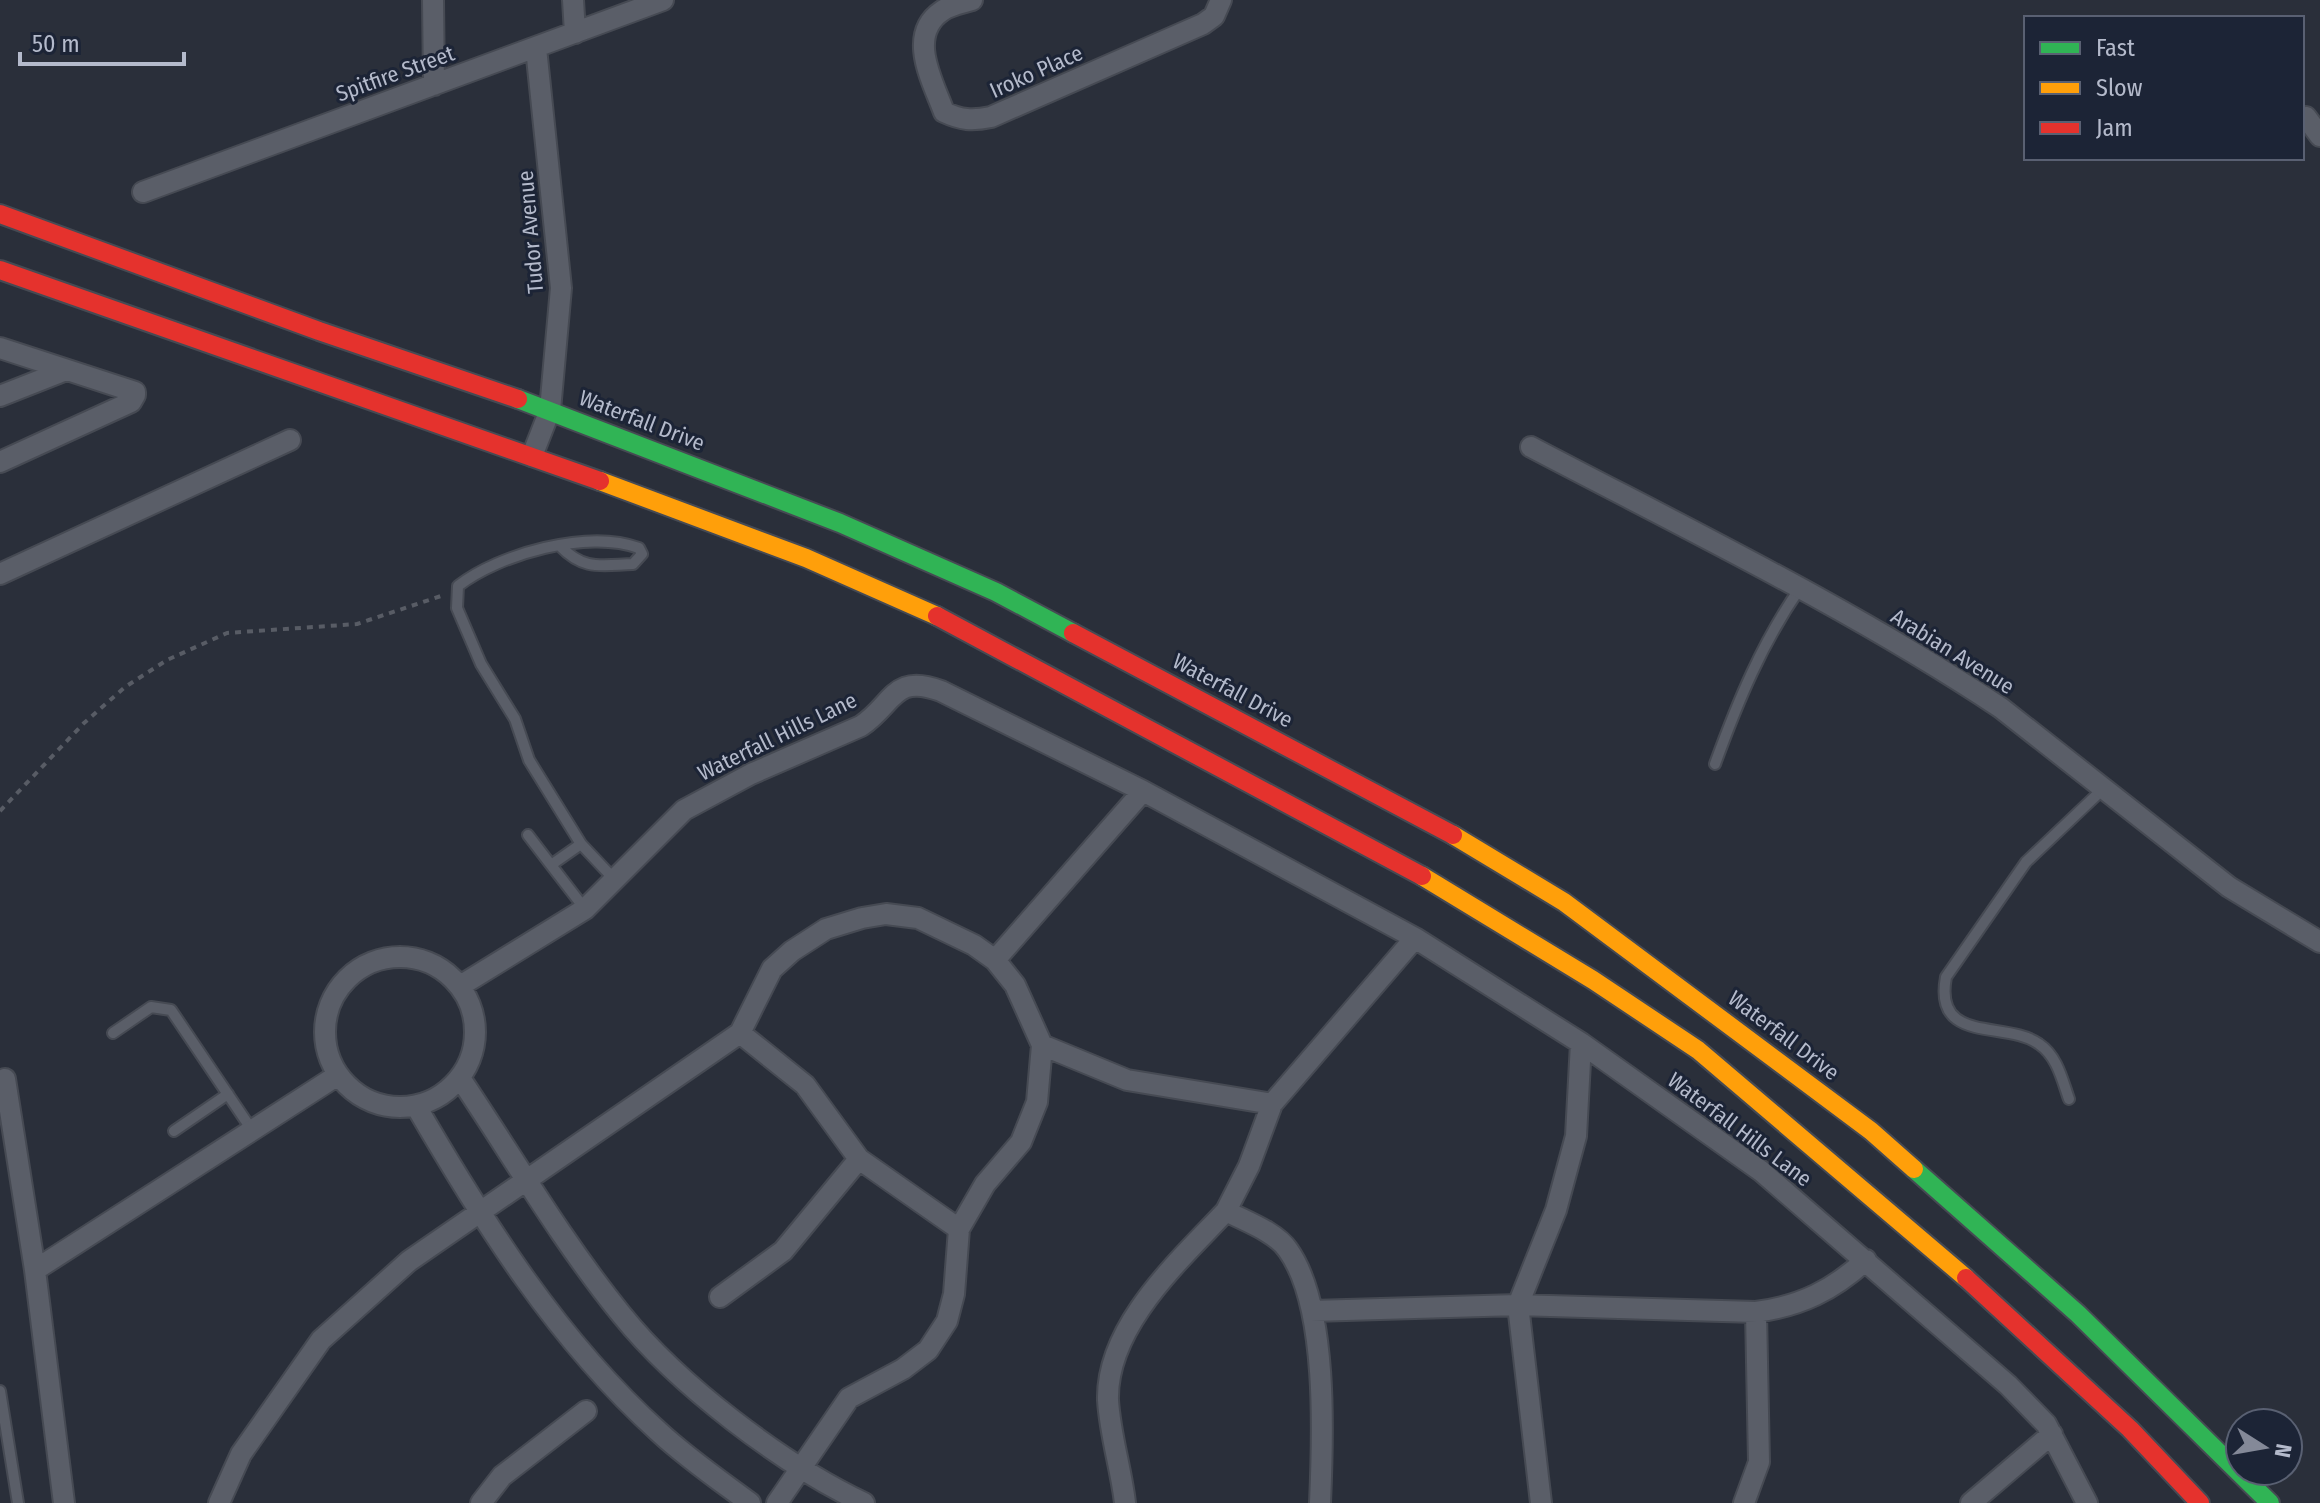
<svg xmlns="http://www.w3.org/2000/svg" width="2320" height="1503" viewBox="0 0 2320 1503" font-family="'Fira Sans Condensed',sans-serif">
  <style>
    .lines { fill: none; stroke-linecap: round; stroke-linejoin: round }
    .lane-casing { stroke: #464a53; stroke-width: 14 }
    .street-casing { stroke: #464a53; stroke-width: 24 }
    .fast-casing { stroke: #464a53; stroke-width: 22 }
    .slow-casing { stroke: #464a53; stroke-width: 22 }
    .jam-casing { stroke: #464a53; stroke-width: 22 }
    .path { stroke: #585c65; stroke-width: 4; stroke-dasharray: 6 6; stroke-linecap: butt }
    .lane { stroke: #5a5e68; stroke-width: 10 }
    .street { stroke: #5a5e68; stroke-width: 20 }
    .fast { stroke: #30b455; stroke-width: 18 }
    .slow { stroke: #ff9f0a; stroke-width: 18 }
    .jam { stroke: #e5322d; stroke-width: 18 }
    .labels { text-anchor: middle; stroke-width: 6; stroke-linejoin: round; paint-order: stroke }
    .street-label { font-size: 22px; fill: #b4bacb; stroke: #1c2436 }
  </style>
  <rect width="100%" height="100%" fill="#2a2f3a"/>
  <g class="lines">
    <!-- lane casing -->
    <g class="lane-casing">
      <path id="lane" d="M 560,546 C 584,571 601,565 633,564 L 642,554 L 639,548 C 588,529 499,554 458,586 L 457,608 L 481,664 L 515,719 L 529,760 L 581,844
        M 1715,764 C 1738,701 1762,643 1800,588
        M 528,835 L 551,865 L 581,844 L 614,879
        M 551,865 L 585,909
        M 113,1033 L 151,1007 L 171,1010 L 252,1130
        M 2069,1099 C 2062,1079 2057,1056 2039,1044 C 2006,1020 1933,1045 1946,977 L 2026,862 L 2103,789
        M 174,1131 L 228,1094
        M 0,1391 L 18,1503"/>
    </g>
    <!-- street casing -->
    <g class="street-casing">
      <path id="street" d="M 433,0 L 434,85
        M 573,0 L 575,33
        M 972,0 C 963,3 950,5 942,11 C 906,35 933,82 944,112 C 961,120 972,121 991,117 L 1203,24 L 1214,16 L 1221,0
        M 2306,117 L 2320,136
        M 143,192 L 663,0
        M 0,348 L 135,392 L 135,395 L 131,402 L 0,462
        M 0,396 L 66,370
        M 1531,447 C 1689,530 1852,609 2001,708 L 2229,887 L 2320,942
        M 532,456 L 550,410 L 561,288 L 536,48
        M 0,574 L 290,440
        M325 1032a75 75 0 1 1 150 0a75 75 0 1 1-150 0Z
        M 995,960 L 1143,791 L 1415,938 L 1581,1043 L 1761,1171 L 2008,1385 L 2046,1424 L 2087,1503
        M 460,986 L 585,909 L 684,810 L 751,774 L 861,726 C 894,704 893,673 941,691 L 1143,791
        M 740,1033 L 805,1085 L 859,1159 L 959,1229
        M 1042,1045 L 1127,1080 L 1272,1104
        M 460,1078 C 513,1157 561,1240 621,1314 C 678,1385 782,1464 864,1503
        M 5,1079 L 35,1270 L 64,1503
        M 416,1106 C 484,1223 557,1340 659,1432 C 687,1458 719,1480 750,1503
        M 35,1270 L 338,1075
        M 720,1297 L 783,1251 L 859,1159
        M 1312,1311 L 1518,1305 L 1756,1312 C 1801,1306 1833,1290 1866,1260
        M 219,1503 L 241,1454 L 321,1340 L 409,1261 L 740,1033 L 772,969 L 792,951 L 826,929 L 862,918 L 886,914 L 918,918 L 974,945 L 995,960 L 1015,985 L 1042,1045 L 1037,1102 L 1021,1142 L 985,1184 L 959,1229 L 954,1294 L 947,1321 L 928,1350 L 903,1369 L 849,1398 L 777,1503
        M 481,1503 L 502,1476 L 586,1411
        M 1125,1503 C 1121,1468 1110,1435 1108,1400 C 1106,1326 1180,1260 1226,1211
        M 1320,1503 C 1323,1436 1328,1306 1288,1250 C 1276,1232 1245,1221 1226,1211 L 1249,1166 L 1272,1104 L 1415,938
        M 1541,1503 L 1518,1305 L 1556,1210 L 1576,1136 L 1581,1043
        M 1744,1503 L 1759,1462 L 1756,1312
        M 1971,1503 L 2052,1434"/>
    </g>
    <!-- fast casing -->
    <g class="fast-casing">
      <path id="fast" d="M 518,399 L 840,523 L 996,592 L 1073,633
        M 1914,1169 L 2078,1314 L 2270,1503"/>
    </g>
    <!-- slow casing -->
    <g class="slow-casing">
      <path id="slow" d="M 600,481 L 806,558 L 937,616
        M 1453,835 L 1564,902 L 1871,1131 L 1914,1169
        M 1422,876 L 1593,980 L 1698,1050 L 1966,1278"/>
    </g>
    <!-- jam casing -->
    <g class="jam-casing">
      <path id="jam" d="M 0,214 L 319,331 L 518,399
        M 0,270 L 600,481
        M 937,616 L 1422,876
        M 1073,633 L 1453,835
        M 1966,1278 L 2130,1429 L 2200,1503"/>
    </g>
    <!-- path -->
    <path class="path" d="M 0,811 L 84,723 L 125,687 L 167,660 L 227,633 L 357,624 L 441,596"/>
    <!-- lane -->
    <use href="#lane" class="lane"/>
    <!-- street -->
    <use href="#street" class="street"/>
    <!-- fast -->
    <use href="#fast" class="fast"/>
    <!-- slow -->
    <use href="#slow" class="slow"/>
    <!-- jam -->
    <use href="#jam" class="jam"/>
  </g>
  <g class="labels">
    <!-- street labels -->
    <g class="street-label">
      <text transform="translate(1036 71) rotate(-24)" y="8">Iroko Place</text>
      <text transform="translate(395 73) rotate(-20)" y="8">Spitfire Street</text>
      <text transform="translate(530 232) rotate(-95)" y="8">Tudor Avenue</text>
      <text transform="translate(642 420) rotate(21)" y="8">Waterfall Drive</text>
      <text transform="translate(1953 651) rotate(32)" y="8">Arabian Avenue</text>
      <text transform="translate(1233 690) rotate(28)" y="8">Waterfall Drive</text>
      <text transform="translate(777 736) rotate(-26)" y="8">Waterfall Hills Lane</text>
      <text transform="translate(1784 1035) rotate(37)" y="8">Waterfall Drive</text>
      <text transform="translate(1740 1129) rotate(37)" y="8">Waterfall Hills Lane</text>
    </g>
  </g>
  <!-- legend -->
  <rect x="2024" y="16" width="280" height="144" fill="#1c2436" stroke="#596072" stroke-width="2"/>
  <rect x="2040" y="42" width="40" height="12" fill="#30b455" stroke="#596072" stroke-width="2"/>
  <text x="2096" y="56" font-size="24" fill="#b4bacb">Fast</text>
  <rect x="2040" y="82" width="40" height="12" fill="#ff9f0a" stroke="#596072" stroke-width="2"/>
  <text x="2096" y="96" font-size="24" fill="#b4bacb">Slow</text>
  <rect x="2040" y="122" width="40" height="12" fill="#e5322d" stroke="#596072" stroke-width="2"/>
  <text x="2096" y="136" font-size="24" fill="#b4bacb">Jam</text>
  <!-- north arrow -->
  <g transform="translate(2264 1447) rotate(101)"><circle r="38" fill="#1c2436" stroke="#596072" stroke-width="2"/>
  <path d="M0-6L14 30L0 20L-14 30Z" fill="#848998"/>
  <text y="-12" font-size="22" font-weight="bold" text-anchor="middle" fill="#b4bacb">N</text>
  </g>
  <!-- scale -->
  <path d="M20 52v12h164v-12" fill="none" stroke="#b4bacb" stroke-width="4"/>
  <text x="32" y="52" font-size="24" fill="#b4bacb" stroke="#1c2436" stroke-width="6" paint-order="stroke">50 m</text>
</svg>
